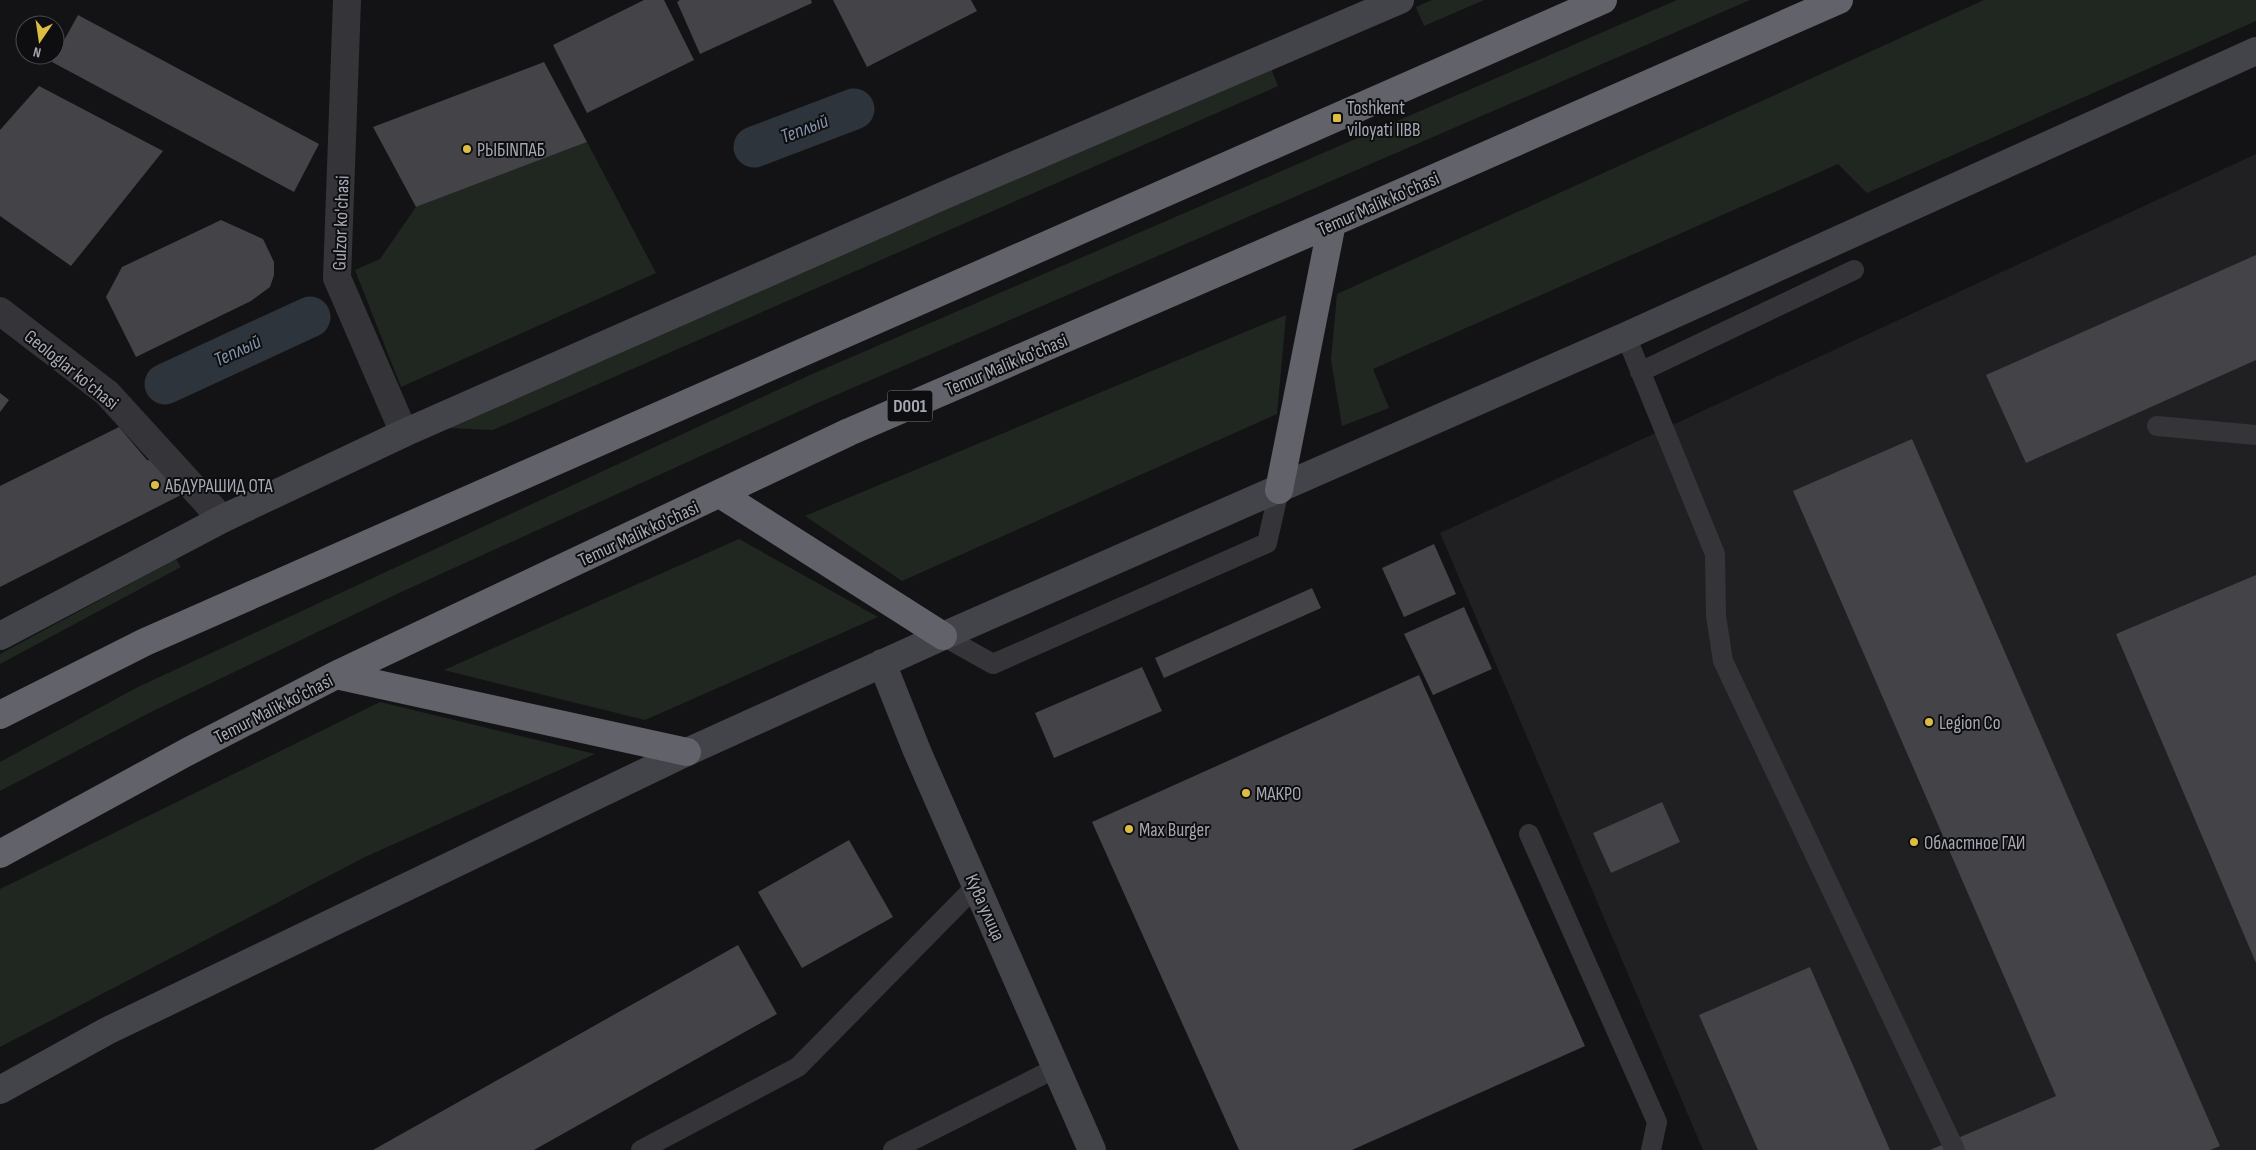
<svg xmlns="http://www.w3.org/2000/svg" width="2256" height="1150" viewBox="0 0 2256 1150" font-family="'Sofia Sans Condensed',sans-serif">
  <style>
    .built { fill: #201f21 }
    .green { fill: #202721 }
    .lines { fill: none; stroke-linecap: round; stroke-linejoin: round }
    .canal { stroke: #2e343c; stroke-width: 41 }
    .building { fill: #434348 }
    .lane { stroke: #353539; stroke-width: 20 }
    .street { stroke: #353539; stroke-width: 28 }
    .secondary { stroke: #434449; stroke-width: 28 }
    .highway { stroke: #61626a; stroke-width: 28 }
    .poi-dot { fill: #debe42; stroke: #0e0e10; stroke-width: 2 }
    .labels { text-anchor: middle; stroke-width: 4; stroke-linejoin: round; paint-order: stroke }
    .shield { fill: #0e0e10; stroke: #787a83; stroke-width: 1 }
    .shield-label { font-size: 18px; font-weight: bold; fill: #a6a9b4 }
    .poi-label { font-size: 19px; fill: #a6a9b4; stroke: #0e0e10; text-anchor: start }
    .street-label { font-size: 19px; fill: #a6a9b4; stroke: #0e0e10 }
    .water-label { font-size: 20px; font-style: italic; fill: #8192ab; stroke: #0e0e10 }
  </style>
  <rect width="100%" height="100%" fill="#131315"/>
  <!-- built -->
  <path class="built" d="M 2256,154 L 2256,1150 L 1703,1150 L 1440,533 Z"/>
  <!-- green -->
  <path class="green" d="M 1432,0 L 1484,0 L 1424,26 L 1416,7 Z
    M 1677,0 L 1750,0 L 813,405 L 399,593 L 153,711 L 0,791 L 0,762 L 138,687 L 810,375 Z
    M 1984,0 L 2256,0 L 2256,21 L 1867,193 L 1838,164 L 1373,369 L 1389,408 L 1342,426 L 1331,360 L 1337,294 Z
    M 1270,66 L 1278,86 L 493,430 L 444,428 Z
    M 587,142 L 656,273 L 401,387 L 355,270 L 380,259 L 416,207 Z
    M 1286,315 L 1277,414 L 902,581 L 805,516 Z
    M 739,539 L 878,617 L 645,720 L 444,670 Z
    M 176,559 L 181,567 L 0,664 L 0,654 Z
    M 380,702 L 595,754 L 365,857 L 0,1047 L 0,889 Z"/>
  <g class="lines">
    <!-- canal -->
    <path class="canal" d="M 754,147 L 854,109
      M 165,384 L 310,317"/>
  </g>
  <!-- building -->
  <path class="building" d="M 644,0 L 664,0 L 694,60 L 587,113 L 553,45 Z
    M 680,0 L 811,0 L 812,3 L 700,54 L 677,2 Z
    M 833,0 L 971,0 L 977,11 L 867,67 Z
    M 78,15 L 319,144 L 294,192 L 52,62 Z
    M 544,62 L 587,142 L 416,207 L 373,127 Z
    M 39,86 L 163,151 L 71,266 L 0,216 L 0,130 Z
    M 221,220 L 263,239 L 274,262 L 274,275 L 270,287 L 251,301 L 136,357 L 106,297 L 122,267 Z
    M 2256,255 L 2256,360 L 2026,463 L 1986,375 Z
    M 0,393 L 9,400 L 0,412 Z
    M 119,427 L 147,460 L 157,461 L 181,495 L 0,587 L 0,486 Z
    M 1912,439 L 2220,1146 L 2210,1150 L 1930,1150 L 2056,1096 L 1793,491 Z
    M 1434,544 L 1456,594 L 1404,617 L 1382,568 Z
    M 2256,575 L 2256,963 L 2116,634 Z
    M 1312,588 L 1321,608 L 1164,678 L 1155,658 Z
    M 1464,607 L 1492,669 L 1433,695 L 1404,634 Z
    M 1142,667 L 1162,711 L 1054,758 L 1035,713 Z
    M 1419,675 L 1585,1046 L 1352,1150 L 1239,1150 L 1092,822 Z
    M 1662,802 L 1680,842 L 1611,873 L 1593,833 Z
    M 849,840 L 893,917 L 802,968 L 758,892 Z
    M 738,945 L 777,1014 L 534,1150 L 373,1150 Z
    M 1810,967 L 1890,1150 L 1758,1150 L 1699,1015 Z"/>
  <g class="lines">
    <!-- lane -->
    <path class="lane" d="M 1626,336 L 1715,554 L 1716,616 L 1723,661 L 1955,1150
      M 1640,372 L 1854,270
      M 2157,426 L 2256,435
      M 943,636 L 993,664 L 1267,543 L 1279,490
      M 1529,834 L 1657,1122 L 1651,1150
      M 641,1150 L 798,1067 L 976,886
      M 893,1150 L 1056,1068"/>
    <!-- street -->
    <path class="street" d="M 347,0 L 337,278 L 404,433
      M 0,311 L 107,393 L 222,519"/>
    <!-- secondary -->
    <path class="secondary" d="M 0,636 L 222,519 L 404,433 L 947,194 L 1400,0
      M 882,663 L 917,751 L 1092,1150
      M 0,1090 L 107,1031 L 687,752 L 943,636 L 1626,336 L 2256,51"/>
    <!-- highway -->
    <path class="highway" d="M 1279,490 L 1332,223
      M 720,494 L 943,636
      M 336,675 L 687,752
      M 0,715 L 145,642 L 1603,0
      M 0,854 L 187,752 L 336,675 L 849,432 L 1332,223 L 1839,0"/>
  </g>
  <!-- markers -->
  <g class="poi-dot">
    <rect x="1332" y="113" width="10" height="10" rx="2.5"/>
    <circle cx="467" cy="149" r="5"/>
    <circle cx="155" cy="485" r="5"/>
    <circle cx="1929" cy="722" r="5"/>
    <circle cx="1246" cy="793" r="5"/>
    <circle cx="1129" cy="829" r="5"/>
    <circle cx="1914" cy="842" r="5"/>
  </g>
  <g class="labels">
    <!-- shield labels -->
    <rect class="shield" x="887.5" y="390.5" width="45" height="31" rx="4"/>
    <g class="shield-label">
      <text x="910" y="412">D001</text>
    </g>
    <!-- poi labels -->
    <g class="poi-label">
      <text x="1347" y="114">Toshkent<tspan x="1347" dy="22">viloyati IIBB</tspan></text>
      <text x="477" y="156">РЫБINПАБ</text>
      <text x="165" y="492">АБДУРАШИД ОТА</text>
      <text x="1939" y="729">Legion Co</text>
      <text x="1256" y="800">МАКРО</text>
      <text x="1139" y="836">Max Burger</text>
      <text x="1924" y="849">Областное ГАИ</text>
    </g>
    <!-- street labels -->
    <g class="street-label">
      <text transform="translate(1378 203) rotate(-24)" y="7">Temur Malik ko'chasi</text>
      <text transform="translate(340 223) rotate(-88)" y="7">Gulzor ko'chasi</text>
      <text transform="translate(1006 364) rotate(-23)" y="7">Temur Malik ko'chasi</text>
      <text transform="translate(72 369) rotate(39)" y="7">Geologlar ko'chasi</text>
      <text transform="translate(638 533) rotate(-25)" y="7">Temur Malik ko'chasi</text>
      <text transform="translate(273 708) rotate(-27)" y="7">Temur Malik ko'chasi</text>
      <text transform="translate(986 907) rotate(66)" y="7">Кува улица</text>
    </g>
    <!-- water labels -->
    <g class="water-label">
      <text transform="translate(804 128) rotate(-21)" y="7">Теплый</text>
      <text transform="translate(237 350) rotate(-25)" y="7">Теплый</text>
    </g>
  </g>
  <!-- north arrow -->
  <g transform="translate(40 40) rotate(193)"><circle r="24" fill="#0e0e10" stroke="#4b4c52"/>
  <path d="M0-4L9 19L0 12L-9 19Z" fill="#debe42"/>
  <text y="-8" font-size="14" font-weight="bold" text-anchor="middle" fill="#a6a9b4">N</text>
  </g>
</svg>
